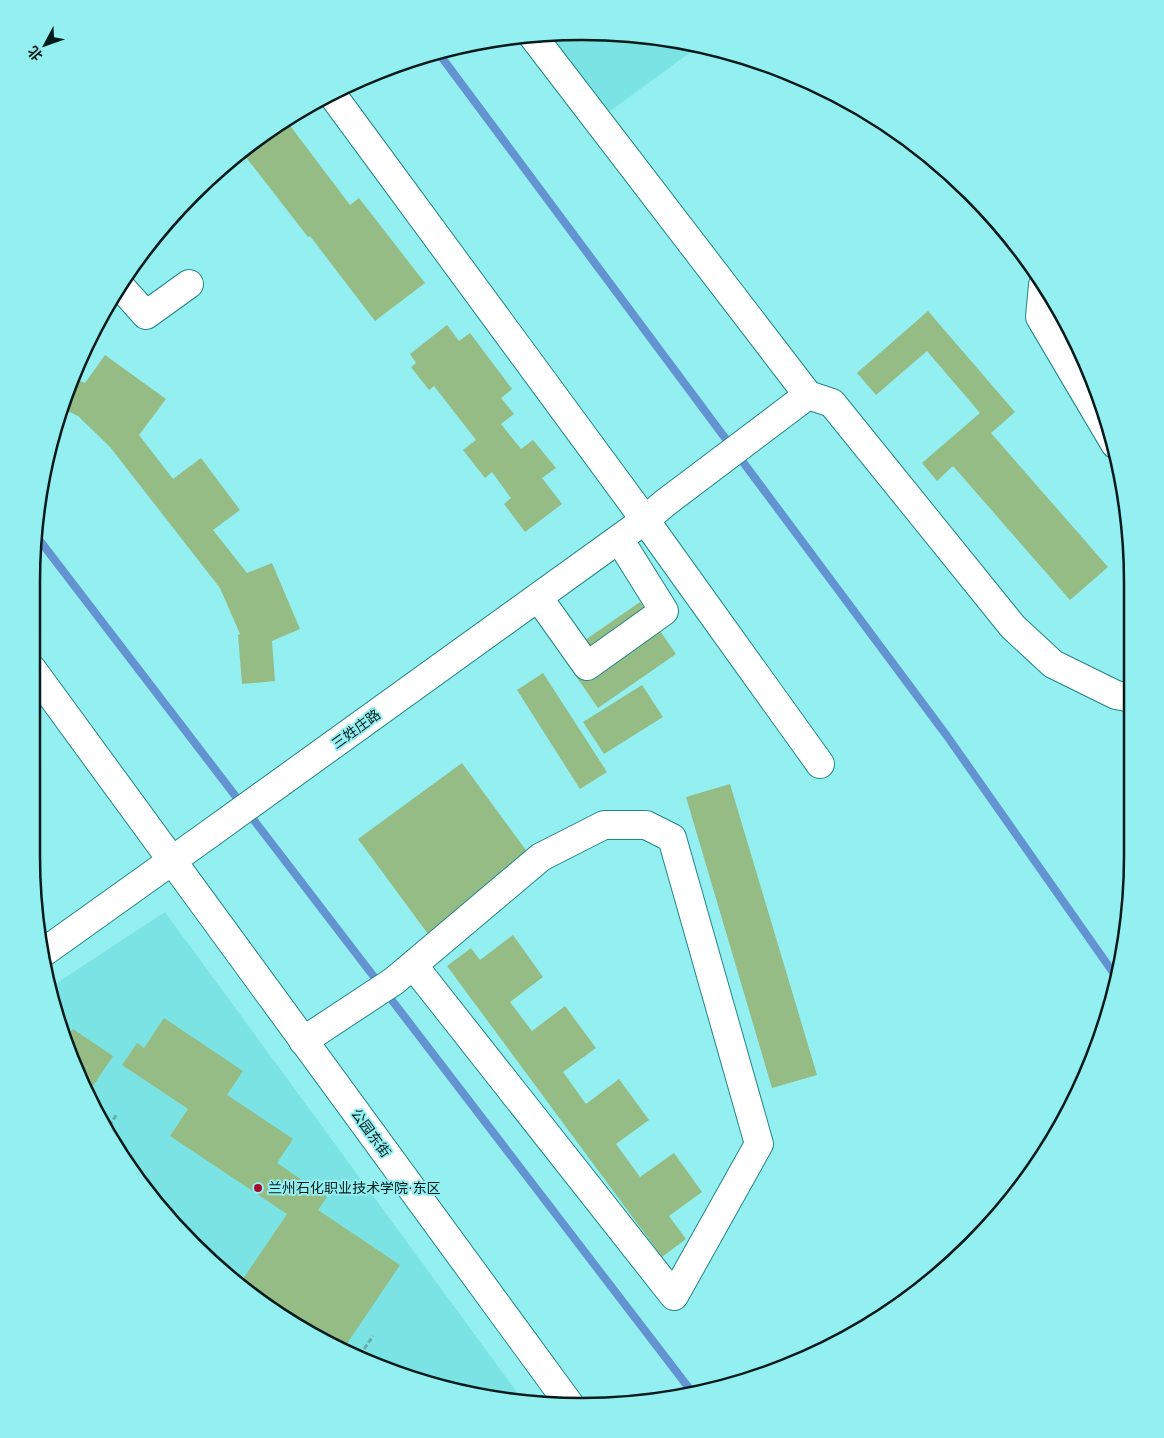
<svg xmlns="http://www.w3.org/2000/svg" width="1164" height="1438" viewBox="0 0 1164 1438" font-family="'Times New Roman','Noto Sans SC',serif">
  <style>
    .built { fill: #7ce3e4 }
    .lines { fill: none; stroke-linecap: round; stroke-linejoin: round }
    .stream { stroke: #6493d2; stroke-width: 8 }
    .building { fill: #95bc85 }
    .minor-casing { stroke: #228587; stroke-width: 30 }
    .path { stroke: #66adad; stroke-width: 3; stroke-dasharray: 5 2.5; stroke-linecap: butt }
    .minor { stroke: #fff; stroke-width: 28 }
    .poi-dot { fill: #a50a33; stroke: #94eff0; stroke-width: 2 }
    .labels { text-anchor: middle; stroke-width: 4; stroke-linejoin: round; paint-order: stroke }
    .street-label { font-size: 14px; fill: #001b1b; stroke: #94eff0 }
    .poi-label { font-size: 14px; fill: #001b1b; stroke: #94eff0; text-anchor: start }
    .rim { fill: none; stroke: #001b1b; stroke-width: 2.5 }
  </style>
  <rect width="100%" height="100%" fill="#94eff0"/>
  <!-- built -->
  <path class="built" d="M 546,32 L 654,36 L 699,46 L 591,125 Z
    M 165,912 L 522,1399 L 439,1388 L 306,1333 L 192,1245 L 105,1131 L 50,998 L 49,988 Z"/>
  <g class="lines">
    <!-- stream -->
    <path class="stream" d="M 437,51 L 947,736 L 1117,978
      M 34,533 L 692,1392"/>
  </g>
  <!-- building -->
  <path class="building" d="M 288,123 L 350,205 L 359,198 L 425,283 L 375,321 L 310,236 L 308,237 L 245,156 Z
    M 928,311 L 1015,412 L 991,433 L 1108,567 L 1070,600 L 953,466 L 937,481 L 922,463 L 980,413 L 927,351 L 876,395 L 857,373 Z
    M 447,325 L 459,341 L 470,333 L 512,389 L 501,398 L 514,414 L 501,424 L 521,449 L 533,440 L 556,468 L 542,478 L 562,504 L 525,532 L 504,504 L 511,498 L 492,472 L 485,478 L 463,450 L 476,440 L 434,386 L 429,390 L 411,367 L 416,363 L 410,354 Z
    M 105,355 L 166,399 L 139,435 L 173,479 L 201,458 L 240,510 L 213,530 L 247,573 L 272,563 L 300,629 L 272,641 L 275,681 L 242,684 L 238,635 L 240,634 L 220,588 L 110,447 L 78,416 L 61,408 L 71,377 L 85,383 Z
    M 640,602 L 676,654 L 598,708 L 562,656 Z
    M 543,673 L 607,772 L 580,789 L 517,690 Z
    M 642,685 L 663,717 L 604,754 L 583,722 Z
    M 462,763 L 531,857 L 428,934 L 358,839 Z
    M 730,784 L 817,1075 L 772,1088 L 686,797 Z
    M 513,935 L 543,977 L 510,1002 L 532,1031 L 565,1006 L 596,1048 L 563,1072 L 586,1104 L 619,1079 L 649,1120 L 616,1144 L 640,1177 L 674,1153 L 702,1192 L 669,1216 L 686,1239 L 662,1257 L 447,966 L 471,948 L 480,960 Z
    M 164,1018 L 243,1071 L 227,1095 L 293,1139 L 277,1163 L 327,1197 L 318,1210 L 400,1265 L 344,1348 L 306,1333 L 241,1282 L 287,1214 L 170,1136 L 188,1109 L 122,1065 L 137,1043 L 144,1048 Z
    M 73,1029 L 113,1056 L 89,1092 L 67,1038 Z"/>
  <g class="lines">
    <!-- minor casing -->
    <g class="minor-casing">
      <path id="minor" d="M 532,35 L 808,395
        M 331,93 L 645,520 L 820,764
        M 1043,285 L 1040,317 L 1115,444
        M 120,286 L 146,315 L 189,284
        M 538,597 L 587,666 L 664,611 L 619,539
        M 32,669 L 570,1405
        M 44,952 L 212,832 L 645,520 L 665,503 L 808,395 L 832,403 L 1013,627 L 1053,664 L 1116,695 L 1132,698
        M 303,1041 L 394,981 L 413,965 L 541,857 L 604,825 L 646,825 L 672,838 L 759,1144 L 674,1296 L 413,965"/>
    </g>
    <!-- path -->
    <path class="path" d="M 105,1132 L 117,1114
      M 360,1355 L 373,1336"/>
    <!-- minor -->
    <use href="#minor" class="minor"/>
  </g>
  <!-- markers -->
  <circle class="poi-dot" cx="258" cy="1188" r="5"/>
  <g class="labels">
    <!-- street labels -->
    <g class="street-label">
      <text transform="translate(356 729) rotate(-36)" y="5">三姓庄路</text>
      <text transform="translate(371 1133) rotate(54)" y="5">公园东街</text>
    </g>
    <!-- poi labels -->
    <g class="poi-label">
      <text x="268" y="1193">兰州石化职业技术学院·东区</text>
    </g>
  </g>
  <!-- crop -->
  <path d="M0 0H1164V1438H0ZM582 40H582A542 542 0 0 1 1124 582V856A542 542 0 0 1 582 1398H582A542 542 0 0 1 40 856V582A542 542 0 0 1 582 40Z" fill="#94eff0" fill-rule="evenodd"/>
  <path class="rim" d="M582 40H582A542 542 0 0 1 1124 582V856A542 542 0 0 1 582 1398H582A542 542 0 0 1 40 856V582A542 542 0 0 1 582 40Z"/>
  <!-- north arrow -->
  <g transform="translate(45 45) rotate(229)" stroke="#94eff0" stroke-width="4" paint-order="stroke">
  <path d="M0-4L9 19L0 12L-9 19Z" fill="#001b1b"/>
  <text y="-8" font-size="14" font-weight="bold" text-anchor="middle" fill="#001b1b">北</text>
  </g>
</svg>
